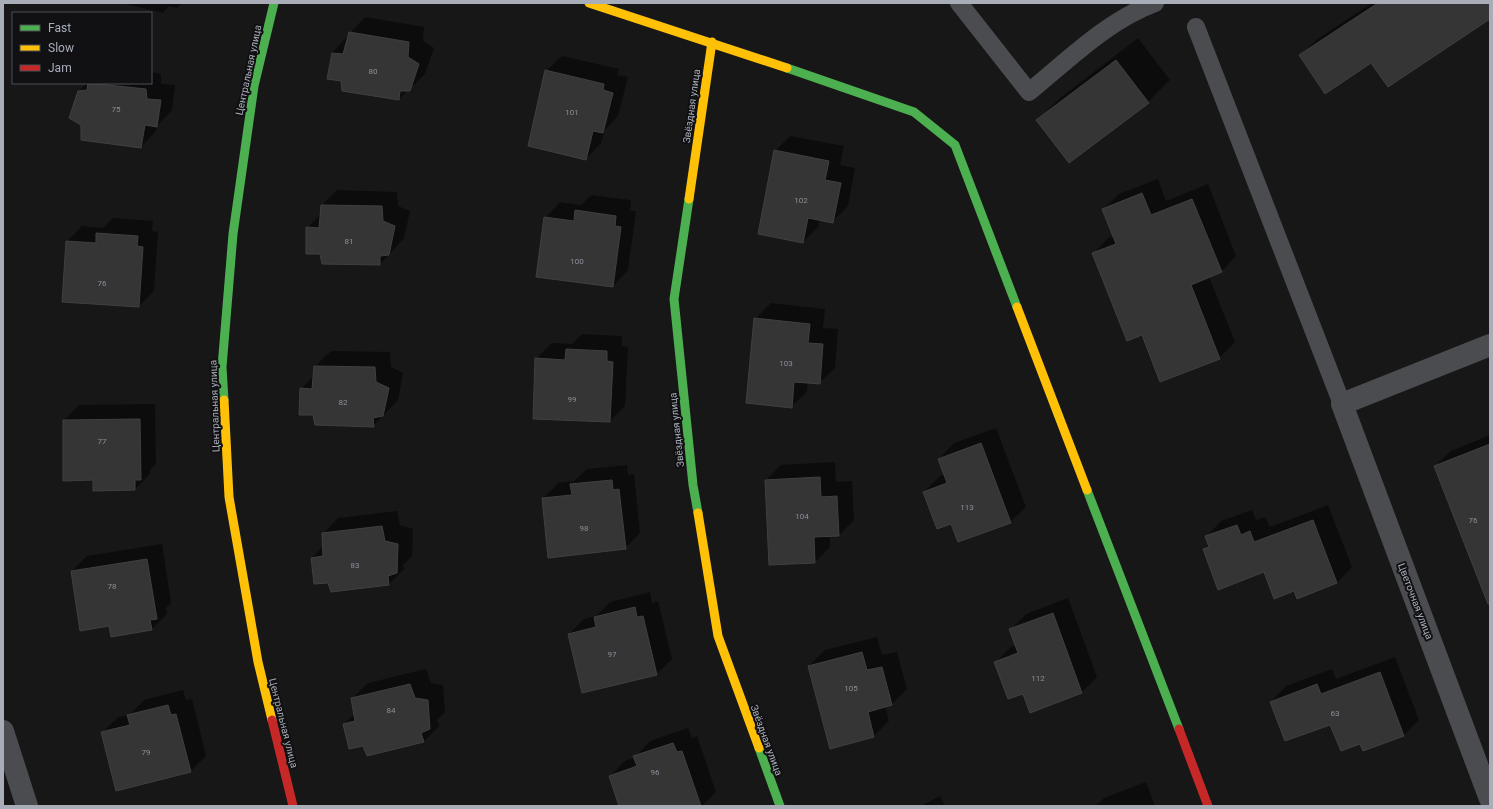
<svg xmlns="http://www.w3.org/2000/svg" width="1493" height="809" viewBox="0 0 1493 809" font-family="Roboto,sans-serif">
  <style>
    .shadow { fill: #0007 }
    .building { fill: #353536; stroke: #3f4043 }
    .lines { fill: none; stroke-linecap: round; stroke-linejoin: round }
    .lane { stroke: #4b4c50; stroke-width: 18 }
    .street { stroke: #4b4c50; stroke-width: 22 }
    .fast { stroke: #4caf50; stroke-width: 9 }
    .slow { stroke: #ffc107; stroke-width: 9 }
    .jam { stroke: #c62828; stroke-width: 9 }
    .labels { text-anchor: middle; stroke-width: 4; stroke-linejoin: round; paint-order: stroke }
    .number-label { font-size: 8px; fill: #8b8f98 }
    .street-label { font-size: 10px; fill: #a8adb8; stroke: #111113 }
  </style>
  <rect width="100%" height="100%" fill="#171717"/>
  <!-- shadow -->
  <path class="shadow" d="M 121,3 L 182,3 L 177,8 L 169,6 L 163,13 Z
    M 1372,3 L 1490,3 L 1490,18 L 1371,61 L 1301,55 L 1316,40 Z
    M 365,17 L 424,27 L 423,41 L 434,48 L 425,74 L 399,99 L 342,80 L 332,53 Z
    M 1138,38 L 1170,80 L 1148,102 L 1070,162 L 1038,120 L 1060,98 Z
    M 562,56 L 619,69 L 617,75 L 628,77 L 618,116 L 605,130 L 601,143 L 586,159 L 546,71 Z
    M 151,72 L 161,74 L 161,84 L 175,85 L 172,110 L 157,126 L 156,131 L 141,147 L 82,125 L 79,91 L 87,83 L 151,83 Z
    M 790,136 L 844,146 L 840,165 L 855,168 L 848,206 L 832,222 L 820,219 L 818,227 L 803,242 L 775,151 Z
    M 1158,179 L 1166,201 L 1208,184 L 1236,256 L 1221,272 L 1209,277 L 1235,342 L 1219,358 L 1142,334 L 1093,254 L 1108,238 L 1114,236 L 1103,209 L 1119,194 Z
    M 337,190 L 397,192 L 398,206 L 410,211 L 404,238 L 380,264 L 321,253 L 307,228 L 321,214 L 322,205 Z
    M 591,195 L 631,200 L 630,211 L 636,211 L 628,270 L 613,286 L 545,218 L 560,202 L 581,205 Z
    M 113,218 L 153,221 L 152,231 L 158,232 L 154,291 L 139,306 L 67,242 L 82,226 L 103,228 Z
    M 771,303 L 825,309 L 823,328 L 838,329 L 835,368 L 819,383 L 808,382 L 807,392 L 791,407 L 755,319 Z
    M 582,334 L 622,336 L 622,346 L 628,347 L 625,406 L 610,421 L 536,359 L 552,343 L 572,344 Z
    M 331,351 L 390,352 L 391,367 L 403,373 L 398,400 L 373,426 L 314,414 L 301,389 L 315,375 L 315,366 Z
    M 155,404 L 156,464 L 150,470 L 150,474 L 135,489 L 94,479 L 64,421 L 79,405 Z
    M 996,428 L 1026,507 L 1010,522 L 952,522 L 924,492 L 940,476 L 945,475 L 939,459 L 954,443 Z
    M 1490,435 L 1490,573 L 1435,466 L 1451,451 Z
    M 835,462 L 836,482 L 852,481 L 854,520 L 839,535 L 830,535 L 830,547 L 815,562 L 766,480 L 781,465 Z
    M 627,465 L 628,475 L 634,474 L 640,533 L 625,548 L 543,498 L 558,483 L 574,481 L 587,469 Z
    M 1328,505 L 1352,567 L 1337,583 L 1294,590 L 1264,571 L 1204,549 L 1209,545 L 1206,537 L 1221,521 L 1252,510 L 1256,520 L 1265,517 L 1270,527 Z
    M 397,511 L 400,525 L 413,529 L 412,556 L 403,565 L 404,569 L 389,584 L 329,581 L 315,583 L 312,558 L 323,546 L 323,534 L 338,518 Z
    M 162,544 L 171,603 L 166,608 L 167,614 L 152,629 L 110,625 L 72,571 L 87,556 Z
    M 650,592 L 652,603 L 658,601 L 672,659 L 657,674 L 569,634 L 584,619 L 596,616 L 610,602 Z
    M 1068,598 L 1097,677 L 1082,692 L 1024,693 L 996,662 L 1011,647 L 1016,645 L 1011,629 L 1026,614 Z
    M 877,637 L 882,655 L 897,652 L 907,689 L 892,704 L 885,706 L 889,721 L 874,736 L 809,666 L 825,650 Z
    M 1395,657 L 1419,720 L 1404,735 L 1361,743 L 1331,723 L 1271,702 L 1286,686 L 1332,669 L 1336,679 Z
    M 426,669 L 431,683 L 443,685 L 445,712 L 437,720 L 439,726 L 424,741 L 364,745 L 344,724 L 355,714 L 352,699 L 368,683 Z
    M 183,690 L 186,700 L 192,699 L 206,756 L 191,771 L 102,733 L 118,717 L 129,715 L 144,700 Z
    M 688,728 L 692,738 L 697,736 L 716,792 L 702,806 L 620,806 L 610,776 L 625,761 L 635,757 L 650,741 Z
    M 1146,782 L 1155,806 L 1096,806 L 1104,798 Z
    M 940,796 L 945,806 L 921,806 Z"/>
  <!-- building -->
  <path class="building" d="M 1378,3 L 1490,3 L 1490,19 L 1388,87 L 1371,63 L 1325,94 L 1299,55 Z
    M 349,32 L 409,42 L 408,57 L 419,64 L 410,91 L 400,91 L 399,100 L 342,91 L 341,81 L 327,79 L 332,53 L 343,54 Z
    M 1116,60 L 1149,103 L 1069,163 L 1036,120 Z
    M 545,70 L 604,84 L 603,90 L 613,93 L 603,133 L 593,131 L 586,160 L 528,146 Z
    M 88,83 L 146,89 L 147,99 L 161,100 L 157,127 L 145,125 L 141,148 L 81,140 L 81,125 L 69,118 L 78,91 L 87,90 Z
    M 774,150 L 829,161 L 825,180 L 841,183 L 833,223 L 808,218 L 803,243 L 758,234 Z
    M 1142,193 L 1151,215 L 1192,199 L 1222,272 L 1191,285 L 1220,359 L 1160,382 L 1142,335 L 1127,341 L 1092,253 L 1116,244 L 1102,209 Z
    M 321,205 L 382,206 L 383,221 L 395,226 L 389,255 L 380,256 L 380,265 L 322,264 L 320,254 L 306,254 L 306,227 L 319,228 Z
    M 575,210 L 616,216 L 615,226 L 621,227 L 613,287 L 536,277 L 544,217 L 574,221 Z
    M 96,233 L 138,236 L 137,246 L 143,247 L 139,307 L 62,302 L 66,241 L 96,243 Z
    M 754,318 L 810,324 L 808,343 L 823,344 L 820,384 L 794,382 L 792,408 L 746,403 Z
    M 566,349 L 607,351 L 607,361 L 613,362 L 610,422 L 533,419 L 535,358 L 565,360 Z
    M 314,366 L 375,367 L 376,382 L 389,388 L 383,416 L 373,418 L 374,427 L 315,425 L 313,415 L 299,415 L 300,388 L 312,389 Z
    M 140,419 L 141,480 L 135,480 L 135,490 L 93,491 L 93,480 L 63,481 L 63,420 Z
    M 981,443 L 1011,523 L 958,542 L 951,524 L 937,529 L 923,492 L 947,483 L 938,459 Z
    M 1490,444 L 1490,604 L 1488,604 L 1434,466 Z
    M 820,477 L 821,497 L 837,496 L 839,536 L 814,537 L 815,563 L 769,565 L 765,480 Z
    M 612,480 L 613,490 L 619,489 L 626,549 L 548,558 L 542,498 L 572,495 L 570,484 Z
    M 1313,520 L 1337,583 L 1297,599 L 1294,591 L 1274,599 L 1264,572 L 1218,590 L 1203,549 L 1209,547 L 1205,536 L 1237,525 L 1241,535 L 1250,531 L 1254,542 Z
    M 382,526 L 385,541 L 398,544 L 397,573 L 388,576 L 389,585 L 331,592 L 328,583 L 314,584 L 311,558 L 323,556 L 322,533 Z
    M 147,559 L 157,619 L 150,620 L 152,630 L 111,637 L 109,626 L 80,631 L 71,571 Z
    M 635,607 L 637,617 L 643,616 L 657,675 L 582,693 L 568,634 L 596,627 L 594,617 Z
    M 1053,613 L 1082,693 L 1030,713 L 1023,694 L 1008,699 L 994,662 L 1018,653 L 1009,629 Z
    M 862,652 L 867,670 L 882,667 L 892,705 L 868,712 L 874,737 L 830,749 L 808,666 Z
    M 1380,672 L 1404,736 L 1363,751 L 1360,744 L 1341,751 L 1330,725 L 1285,741 L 1270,702 L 1317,684 L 1321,694 Z
    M 410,684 L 415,698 L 428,700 L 430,729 L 421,733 L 424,742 L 367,756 L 363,746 L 349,749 L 343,724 L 355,721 L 351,698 Z
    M 168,705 L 171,715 L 176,714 L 191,772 L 116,791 L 101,732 L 130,725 L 127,715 Z
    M 673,743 L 677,752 L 682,751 L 701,806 L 619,806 L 609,776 L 637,766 L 633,756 Z"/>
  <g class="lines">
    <!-- lane -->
    <path class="lane" d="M 959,3 L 1029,92 C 1067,61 1108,20 1155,3
      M 1196,27 L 1342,404"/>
    <!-- street -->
    <path class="street" d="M 1490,345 L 1342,404 L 1490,799
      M 3,731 L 27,806"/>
    <!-- fast -->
    <path class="fast" d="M 787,68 L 914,112 L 955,145 L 1017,307
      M 689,199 L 674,299 L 693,485 L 698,513
      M 224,400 L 222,367 L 233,234 L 254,86 L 274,3
      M 1087,490 L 1179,729
      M 759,748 L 780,806"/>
    <!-- slow -->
    <path class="slow" d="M 589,3 L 787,68
      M 689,199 L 712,42
      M 1017,307 L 1087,490
      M 224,400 L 229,497 L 258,662 L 272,720
      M 698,513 L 718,636 L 759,748"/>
    <!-- jam -->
    <path class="jam" d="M 272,720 L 293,806
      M 1179,729 L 1208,806"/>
  </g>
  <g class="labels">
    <!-- number labels -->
    <g class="number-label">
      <text x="373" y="74">80</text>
      <text x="116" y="112">75</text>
      <text x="572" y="115">101</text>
      <text x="801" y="203">102</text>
      <text x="349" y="244">81</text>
      <text x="577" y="264">100</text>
      <text x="102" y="286">76</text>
      <text x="786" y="366">103</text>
      <text x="572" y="402">99</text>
      <text x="343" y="405">82</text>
      <text x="102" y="444">77</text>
      <text x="967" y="510">113</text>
      <text x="802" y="519">104</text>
      <text x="1473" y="523">76</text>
      <text x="584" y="531">98</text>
      <text x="355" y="568">83</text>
      <text x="112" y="589">78</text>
      <text x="612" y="657">97</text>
      <text x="1038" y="681">112</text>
      <text x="851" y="691">105</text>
      <text x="391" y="713">84</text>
      <text x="1335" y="716">63</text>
      <text x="146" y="755">79</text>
      <text x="655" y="775">96</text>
    </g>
    <!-- street labels -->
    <g class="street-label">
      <text transform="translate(248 70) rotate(-78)" y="4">Центральная улица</text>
      <text transform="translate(691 106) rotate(-82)" y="4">Звёздная улица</text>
      <text transform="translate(214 406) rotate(-92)" y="4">Центральная улица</text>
      <text transform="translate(676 430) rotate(-96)" y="4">Звёздная улица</text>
      <text transform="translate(1416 601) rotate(69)" y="4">Цветочная улица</text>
      <text transform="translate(284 723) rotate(76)" y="4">Центральная улица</text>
      <text transform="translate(767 740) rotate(70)" y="4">Звёздная улица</text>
    </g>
  </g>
  <!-- border -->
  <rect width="1493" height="809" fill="none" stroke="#a8adb8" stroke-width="8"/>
  <!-- legend -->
  <rect x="12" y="12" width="140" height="72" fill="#111113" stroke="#4d4f55"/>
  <rect x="20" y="25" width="20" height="6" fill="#4caf50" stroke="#4d4f55"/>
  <text x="48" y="32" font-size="12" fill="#a8adb8">Fast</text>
  <rect x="20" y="45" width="20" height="6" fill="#ffc107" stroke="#4d4f55"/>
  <text x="48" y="52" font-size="12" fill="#a8adb8">Slow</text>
  <rect x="20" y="65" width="20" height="6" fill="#c62828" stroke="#4d4f55"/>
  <text x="48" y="72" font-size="12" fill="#a8adb8">Jam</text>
</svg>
